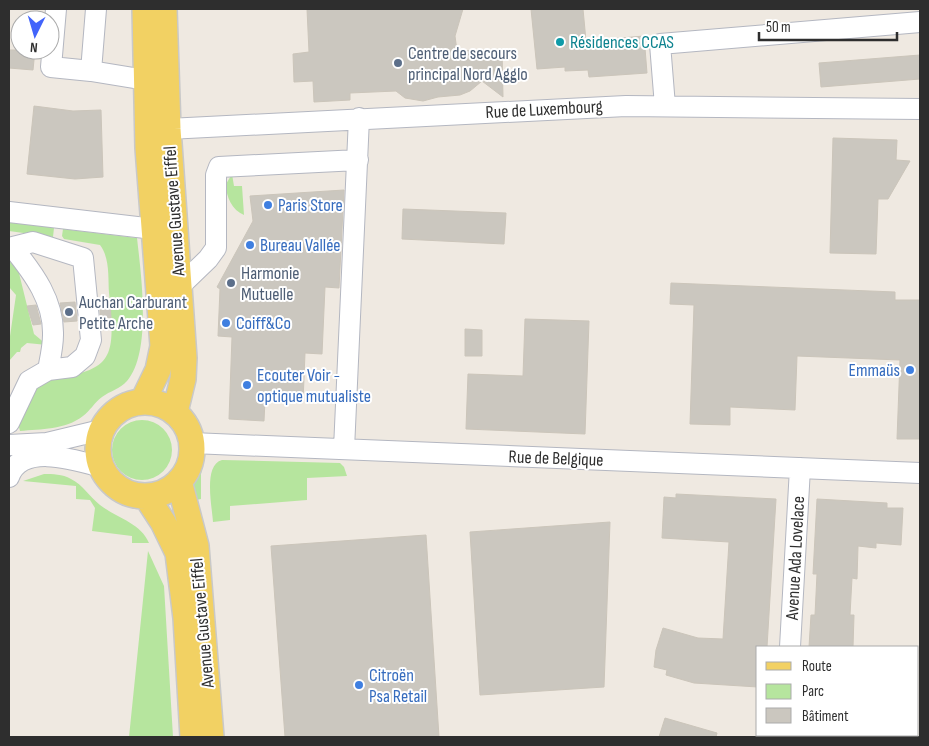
<svg xmlns="http://www.w3.org/2000/svg" width="929" height="746" viewBox="0 0 929 746" font-family="'Sofia Sans Condensed',sans-serif">
  <style>
    .green { fill: #b6e59e }
    .building { fill: #cbc7bf; stroke: #cbc5ba }
    .lines { fill: none; stroke-linecap: round; stroke-linejoin: round }
    .minor-casing { stroke: #b4b7c1; stroke-width: 22 }
    .major-casing { stroke: #c9c9c9; stroke-width: 28 }
    .minor { stroke: #fff; stroke-width: 20 }
    .major { stroke: #f2d163; stroke-width: 25 }
    .culture-dot { fill: #0f9aa8; stroke: #fff; stroke-width: 2 }
    .service-dot { fill: #5c6f8a; stroke: #fff; stroke-width: 2 }
    .shop-dot { fill: #3f7fe0; stroke: #fff; stroke-width: 2 }
    .labels { text-anchor: middle; stroke-width: 4; stroke-linejoin: round; paint-order: stroke }
    .culture-label { font-size: 18px; fill: #0d838f; stroke: #fff; text-anchor: start }
    .service-label { font-size: 18px; fill: #4e5e75; stroke: #fff; text-anchor: start }
    .street-label { font-size: 18px; fill: #2e2e2e; stroke: #fff }
    .shop-label { font-size: 18px; fill: #366cbe; stroke: #fff; text-anchor: start }
  </style>
  <rect width="100%" height="100%" fill="#efe9e1"/>
  <!-- green -->
  <path class="green" d="M 232,174 L 234,186 L 242,186 L 244,215 C 232,210 226,197 226,184 Z
    M 9,220 L 51,225 L 54,228 L 53,237 L 9,231 Z
    M 63,229 L 137,238 C 141,274 152,352 127,381 C 120,389 110,391 102,397 C 94,403 90,411 83,416 C 65,430 41,429 20,431 L 17,419 L 39,381 C 110,370 117,366 109,293 C 108,278 110,258 100,245 L 64,239 L 62,236 Z
    M 11,261 L 17,265 L 34,334 L 47,345 L 27,343 L 21,348 L 20,352 L 17,352 L 9,361 L 9,343 L 16,295 L 9,287 L 9,264 Z
    M112 450a30 30 0 1 1 60 0a30 30 0 1 1-60 0Z
    M 222,460 L 340,463 L 344,467 L 347,476 L 307,478 L 307,500 L 230,506 L 230,520 L 213,522 C 212,506 203,465 222,460 Z
    M 204,461 L 201,474 L 201,499 L 191,501 C 190,483 191,475 204,461 Z
    M 44,474 C 53,474 62,474 71,479 C 83,485 89,496 100,505 C 115,517 141,523 149,543 L 132,543 L 132,536 L 92,531 L 95,508 L 90,500 L 76,499 L 76,486 L 23,481 Z
    M 148,551 L 164,586 L 173,737 L 129,737 Z"/>
  <!-- building -->
  <path class="building" d="M 307,9 L 463,9 L 455,36 L 457,51 L 502,49 L 503,97 L 482,81 L 470,91 L 460,95 L 438,97 L 423,101 L 405,98 L 396,91 L 350,93 L 350,100 L 314,102 L 313,81 L 294,82 L 293,54 L 309,52 Z
    M 531,9 L 583,9 L 586,41 L 644,36 L 647,73 L 589,77 L 588,70 L 565,71 L 565,67 L 537,69 Z
    M 9,50 L 35,50 L 33,70 L 9,68 Z
    M 920,55 L 920,79 L 821,87 L 819,63 Z
    M 34,106 L 73,111 L 101,110 L 103,177 L 75,179 L 27,174 Z
    M 833,138 L 897,140 L 896,160 L 910,161 L 888,199 L 878,199 L 876,254 L 830,253 Z
    M 344,190 L 339,288 L 325,287 L 322,354 L 305,353 L 303,402 L 265,400 L 264,421 L 229,419 L 232,337 L 218,336 L 220,289 L 217,287 L 253,221 L 250,196 Z
    M 403,209 L 506,213 L 504,244 L 402,239 Z
    M 671,283 L 895,292 L 895,300 L 920,300 L 920,439 L 897,439 L 900,360 L 797,356 L 795,410 L 730,407 L 730,425 L 690,424 L 694,305 L 670,304 Z
    M 110,300 L 111,318 L 101,319 L 99,301 Z
    M 75,302 L 77,321 L 64,322 L 60,303 Z
    M 36,305 L 41,324 L 33,325 L 27,306 Z
    M 525,319 L 589,321 L 585,434 L 466,429 L 468,374 L 523,376 Z
    M 465,329 L 482,330 L 482,356 L 465,356 Z
    M 676,494 L 776,499 L 767,647 L 758,647 L 758,687 L 694,683 L 666,675 L 667,670 L 654,667 L 656,650 L 663,628 L 698,638 L 723,639 L 729,542 L 662,538 L 664,497 L 676,498 Z
    M 817,499 L 887,503 L 887,508 L 903,508 L 901,545 L 876,543 L 876,548 L 858,546 L 857,579 L 852,578 L 850,615 L 854,615 L 853,647 L 809,647 L 811,615 L 815,615 L 817,574 L 813,574 Z
    M 610,522 L 604,687 L 480,695 L 470,532 Z
    M 426,535 L 439,737 L 285,737 L 271,546 Z
    M 665,718 L 717,733 L 716,737 L 659,737 Z"/>
  <g class="lines">
    <!-- minor casing -->
    <g class="minor-casing">
      <path id="minor" d="M 56,9 L 51,67 L 91,71 L 146,80
        M 91,71 L 96,9
        M 665,106 L 660,44 L 920,22
        M 168,129 L 626,106 L 920,109
        M 9,212 L 154,229
        M 9,248 L 33,242 L 83,258 L 91,340 L 85,356 L 72,367 L 48,370
        M 180,286 L 208,259 L 216,248 L 216,175 L 219,167 L 358,160
        M 9,423 L 29,381 L 48,370 C 50,359 53,347 53,335 C 54,301 34,274 13,248
        M 192,443 L 920,473
        M 9,445 L 47,443 L 101,430
        M 344,449 L 359,118
        M 9,477 C 21,442 76,460 101,467
        M 790,647 L 800,468
        M 785,737 L 785,735"/>
    </g>
    <!-- major casing -->
    <g class="major-casing">
      <path id="major" d="M 164,9 L 168,129 L 184,358 L 183,379 L 175,412
        M 143,401 L 158,370 L 163,346 L 148,148 L 145,9
        M98 449a47 47 0 1 1 94 0a47 47 0 1 1-94 0Z
        M 179,481 L 196,546 L 211,737
        M 146,496 L 163,522 L 178,553 L 186,618 L 193,737"/>
    </g>
    <!-- minor -->
    <use href="#minor" class="minor"/>
    <!-- major -->
    <use href="#major" class="major"/>
  </g>
  <!-- markers -->
  <circle class="culture-dot" cx="560" cy="42" r="5"/>
  <g class="service-dot">
    <circle cx="398" cy="63" r="5"/>
    <circle cx="231" cy="283" r="5"/>
    <circle cx="69" cy="312" r="5"/>
  </g>
  <g class="shop-dot">
    <circle cx="268" cy="205" r="5"/>
    <circle cx="250" cy="245" r="5"/>
    <circle cx="226" cy="323" r="5"/>
    <circle cx="910" cy="370" r="5"/>
    <circle cx="247" cy="385" r="5"/>
    <circle cx="359" cy="685" r="5"/>
  </g>
  <g class="labels">
    <!-- culture labels -->
    <g class="culture-label">
      <text x="570" y="48">Résidences CCAS</text>
    </g>
    <!-- service labels -->
    <g class="service-label">
      <text x="408" y="59">Centre de secours<tspan x="408" dy="21">principal Nord Agglo</tspan></text>
      <text x="241" y="279">Harmonie<tspan x="241" dy="21">Mutuelle</tspan></text>
      <text x="79" y="308">Auchan Carburant<tspan x="79" dy="21">Petite Arche</tspan></text>
    </g>
    <!-- street labels -->
    <g class="street-label">
      <text transform="translate(544 109) rotate(-3)" y="6">Rue de Luxembourg</text>
      <text transform="translate(174 211) rotate(-94)" y="6">Avenue Gustave Eiffel</text>
      <text transform="translate(556 458) rotate(2)" y="6">Rue de Belgique</text>
      <text transform="translate(795 558) rotate(-87)" y="6">Avenue Ada Lovelace</text>
      <text transform="translate(202 623) rotate(-95)" y="6">Avenue Gustave Eiffel</text>
    </g>
    <!-- shop labels -->
    <g class="shop-label">
      <text x="278" y="211">Paris Store</text>
      <text x="260" y="251">Bureau Vallée</text>
      <text x="236" y="329">Coiff&amp;Co</text>
      <text x="900" y="376" text-anchor="end">Emmaüs</text>
      <text x="257" y="381">Ecouter Voir -<tspan x="257" dy="21">optique mutualiste</tspan></text>
      <text x="369" y="681">Citroën<tspan x="369" dy="21">Psa Retail</tspan></text>
    </g>
  </g>
  <!-- border -->
  <rect width="929" height="746" fill="none" stroke="#2e2e2e" stroke-width="20"/>
  <!-- legend -->
  <rect x="756" y="646" width="162" height="90" fill="#ffffff" stroke="#ababab"/>
  <rect x="766" y="662" width="25" height="8" fill="#f2d163" stroke="#ababab"/>
  <text x="802" y="671" font-size="15" fill="#2e2e2e">Route</text>
  <rect x="766" y="684" width="25" height="15" fill="#b6e59e" stroke="#ababab"/>
  <text x="802" y="696" font-size="15" fill="#2e2e2e">Parc</text>
  <rect x="766" y="708" width="25" height="15" fill="#cbc7bf" stroke="#ababab"/>
  <text x="802" y="721" font-size="15" fill="#2e2e2e">Bâtiment</text>
  <!-- north arrow -->
  <g transform="translate(35 35) rotate(185)"><circle r="24" fill="#ffffff" stroke="#ababab"/>
  <path d="M0-4L9 19L0 12L-9 19Z" fill="#4264fb"/>
  <text y="-8" font-size="14" font-weight="bold" text-anchor="middle" fill="#2e2e2e">N</text>
  </g>
  <!-- scale -->
  <path d="M759 32v8h138v-8" fill="none" stroke="#2e2e2e" stroke-width="2.5"/>
  <text x="766" y="32" font-size="15" fill="#2e2e2e" stroke="#ffffff" stroke-width="4" paint-order="stroke">50 m</text>
</svg>
